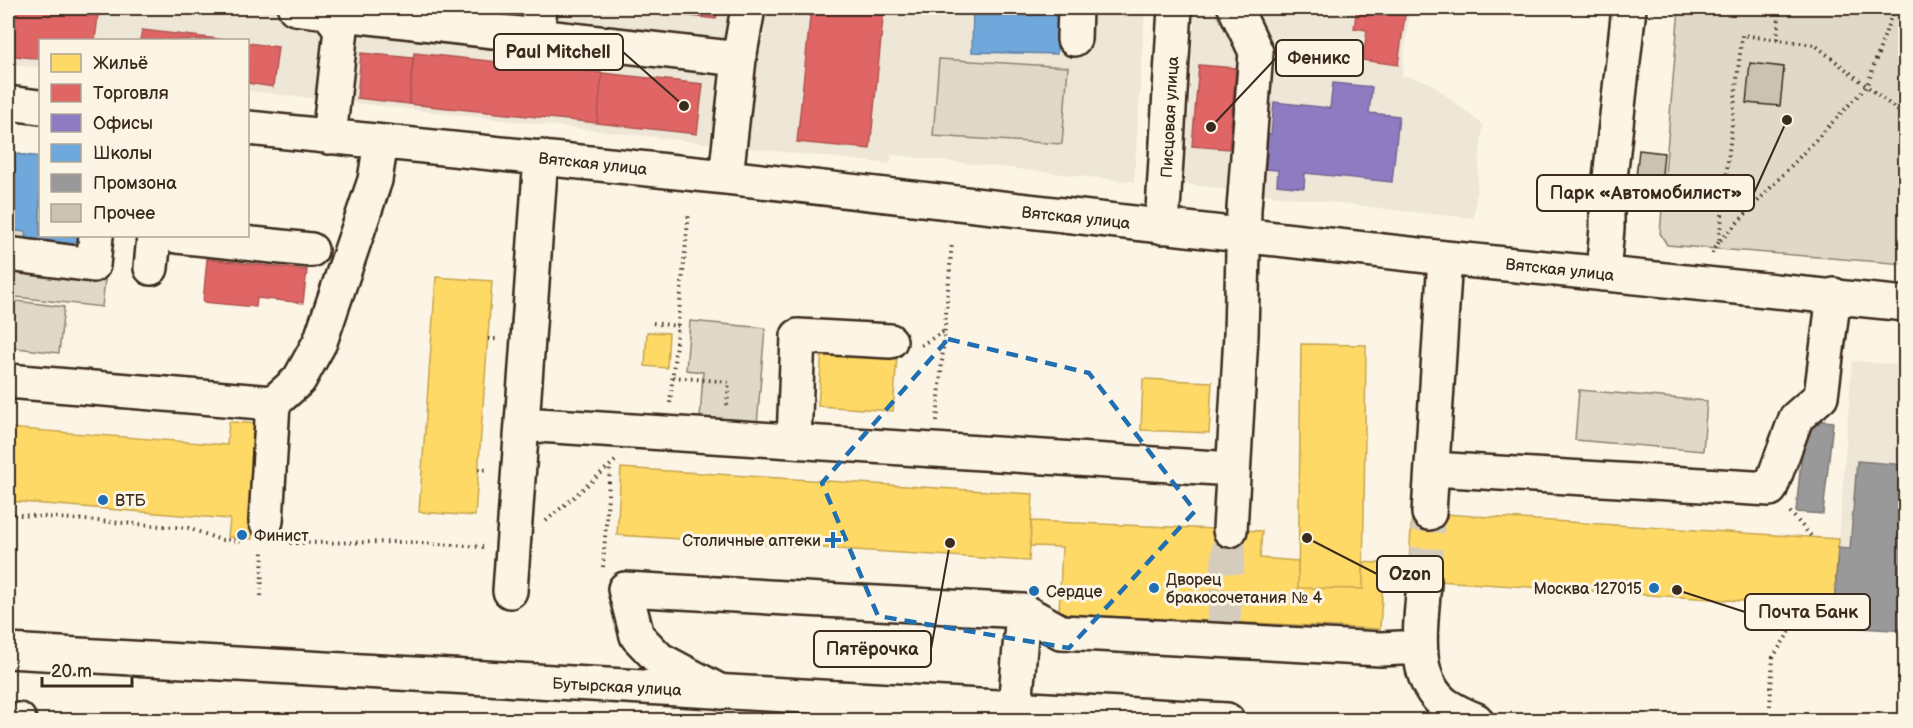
<svg xmlns="http://www.w3.org/2000/svg" width="1913" height="728" viewBox="0 0 1913 728" font-family="'Balsamiq Sans',sans-serif">
  <style>
    .built { fill: #eee6d6 }
    .green { fill: #e0d8c8; stroke: #8e8173; stroke-width: 1.5 }
    .homes { fill: #ffd966; stroke: #c4a450; stroke-width: 1.5 }
    .shops { fill: #e06666; stroke: #ae5450; stroke-width: 1.5 }
    .offices { fill: #8e7cc3; stroke: #756392; stroke-width: 1.5 }
    .schools { fill: #6fa8dc; stroke: #5f82a3; stroke-width: 1.5 }
    .industry { fill: #999; stroke: #7d7874; stroke-width: 1.5 }
    .building { fill: #ccc2b3; stroke: #3b2a1e; stroke-width: 1.5 }
    .lines { fill: none; stroke-linecap: round; stroke-linejoin: round }
    .minor-tunnel { stroke: #d5ccbd; stroke-width: 33; stroke-dasharray: 33 16; stroke-linecap: butt }
    .minor-casing { stroke: #3b2a1e; stroke-width: 38 }
    .major-casing { stroke: #3b2a1e; stroke-width: 38 }
    .path { stroke: #3b2a1e; stroke-width: 4; stroke-dasharray: 1.5 4.5; stroke-linecap: butt }
    .minor { stroke: #fcf5e5; stroke-width: 33 }
    .major { stroke: #fcf5e5; stroke-width: 33 }
    .marked { fill: none; stroke: #1f6fb2; stroke-width: 4.5; stroke-dasharray: 12 8; stroke-linejoin: round }
    .poi-dot { fill: #1f6fb2; stroke: #fcf5e5; stroke-width: 2 }
    .labels { text-anchor: middle; stroke-width: 6; stroke-linejoin: round; paint-order: stroke }
    .street-label { font-size: 16px; fill: #3b2a1e; stroke: #fcf5e5 }
    .poi-label { font-size: 16px; fill: #3b2a1e; stroke: #fcf5e5; text-anchor: start }
    .leader { fill: none; stroke: #3b2a1e; stroke-width: 2 }
    .callout-dot { fill: #3b2a1e; stroke: #fcf5e5; stroke-width: 2 }
    .callout { fill: #fcf5e5; stroke: #3b2a1e; stroke-width: 2 }
    .callout-label { font-size: 18px; text-anchor: middle; font-weight: bold; fill: #3b2a1e }
  </style>
  <rect width="100%" height="100%" fill="#fcf5e5"/>
  <filter id="ink" filterUnits="userSpaceOnUse"><feTurbulence type="fractalNoise" baseFrequency=".0167" numOctaves="2"/><feDisplacementMap in="SourceGraphic" scale="12" xChannelSelector="R" yChannelSelector="G"/><feConvolveMatrix kernelMatrix="1 2 1 2 8 2 1 2 1" color-interpolation-filters="sRGB"/></filter>
  <g filter="url(#ink)">
    <!-- built -->
    <path class="built" d="M 8,8 L 1145,8 L 1134,182 L 892,155 L 890,164 L 248,91 L 248,40 L 40,40 L 40,68 L 8,64 Z
      M 1195,8 L 1410,8 L 1402,75 L 1429,82 L 1483,125 L 1474,218 L 1411,212 L 1185,184 Z
      M 1852,361 L 1905,365 L 1905,631 L 1846,627 L 1847,608 L 1834,607 Z"/>
    <!-- green -->
    <path class="green" d="M 1679,8 L 1905,8 L 1905,264 L 1667,245 L 1660,233 Z
      M 939,59 L 1068,67 L 1062,144 L 933,136 Z
      M 8,153 L 40,157 L 40,236 L 110,236 L 102,307 L 8,296 Z
      M 8,300 L 64,307 L 59,353 L 8,347 Z
      M 690,321 L 765,328 L 757,425 L 700,420 L 703,372 L 686,370 Z
      M 1579,390 L 1707,401 L 1703,451 L 1575,440 Z"/>
    <!-- homes -->
    <path class="homes" d="M 436,277 L 492,281 L 475,516 L 419,512 Z
      M 647,332 L 669,333 L 667,368 L 645,366 Z
      M 1301,344 L 1366,345 L 1363,589 L 1298,588 Z
      M 822,351 L 897,356 L 893,411 L 818,406 Z
      M 1143,379 L 1212,382 L 1209,433 L 1141,430 Z
      M 229,422 L 261,424 L 252,539 L 228,537 L 230,519 L 8,501 L 8,428 L 227,445 Z
      M 621,468 L 1033,494 L 1029,561 L 617,535 Z
      M 1412,512 L 1839,539 L 1834,607 L 1408,579 Z
      M 1031,521 L 1262,531 L 1260,558 L 1298,561 L 1298,588 L 1363,589 L 1363,562 L 1409,565 L 1408,579 L 1383,579 L 1380,629 L 1059,614 L 1062,547 L 1030,546 Z"/>
    <!-- shops -->
    <path class="shops" d="M 8,8 L 99,8 L 95,40 L 40,40 L 40,59 L 8,55 Z
      M 622,8 L 718,8 L 716,19 Z
      M 811,8 L 884,8 L 870,149 L 797,142 Z
      M 1357,8 L 1406,8 L 1398,65 L 1363,60 L 1367,30 L 1354,28 Z
      M 142,30 L 227,40 L 140,40 Z
      M 248,43 L 278,47 L 273,87 L 248,83 Z
      M 361,53 L 413,58 L 409,104 L 357,98 Z
      M 414,53 L 602,73 L 597,123 L 409,104 Z
      M 1199,65 L 1236,68 L 1229,149 L 1192,146 Z
      M 602,73 L 703,84 L 697,134 L 597,123 Z
      M 207,259 L 307,270 L 303,303 L 257,298 L 256,307 L 203,302 Z"/>
    <!-- offices -->
    <path class="offices" d="M 1333,83 L 1372,87 L 1369,113 L 1399,116 L 1392,182 L 1305,173 L 1304,188 L 1277,185 L 1278,170 L 1265,169 L 1267,154 L 1258,153 L 1260,133 L 1271,134 L 1274,102 L 1330,108 Z"/>
    <!-- schools -->
    <path class="schools" d="M 973,8 L 1058,8 L 1057,54 L 972,52 Z
      M 8,153 L 40,157 L 40,236 L 83,236 L 82,249 L 24,242 L 26,232 L 8,230 Z"/>
    <!-- industry -->
    <path class="industry" d="M 1805,419 L 1833,422 L 1823,514 L 1796,512 Z
      M 1857,461 L 1906,465 L 1906,631 L 1846,627 L 1847,608 L 1834,607 L 1838,548 L 1850,549 Z"/>
    <!-- building -->
    <path class="building" d="M 1750,63 L 1784,67 L 1780,106 L 1746,103 Z
      M 1639,150 L 1664,153 L 1659,206 L 1633,203 Z"/>
    <g class="lines">
      <!-- minor-tunnel -->
      <path class="minor-tunnel" d="M 1424,581 L 1429,513
        M 1224,622 L 1230,530"/>
      <!-- minor casing -->
      <g class="minor-casing">
        <path id="minor" d="M 295,8 L 328,12 L 341,29 L 329,137
          M 352,15 L 739,59 L 748,8
          M 537,37 L 540,8
          M 1074,39 L 1075,8
          M 8,103 L 40,107
          M 248,128 L 726,177 L 1445,258 L 1906,304
          M 726,177 L 739,59
          M 1162,227 L 1175,8
          M 177,236 L 311,250
          M 8,254 L 93,265 L 96,236
          M 151,268 L 154,236
          M 1603,274 L 1607,228 L 1607,205 L 1629,8
          M 8,381 L 273,403 L 299,380 L 320,342 L 375,180 L 381,142
          M 522,424 L 1233,469
          M 794,441 L 798,336 L 890,341
          M 1432,469 L 1770,489 L 1796,418 L 1821,396 L 1834,295
          M 1429,513 L 1445,258
          M 266,521 L 273,403
          M 1230,530 L 1241,335 L 1244,209 L 1256,52 L 1235,8
          M 1424,581 C 1422,620 1409,678 1446,705 C 1455,711 1466,716 1476,720
          M 510,591 L 541,157
          M 721,692 L 659,659 L 637,636 L 625,589 L 1023,611 L 1061,632 L 1381,649 L 1420,647
          M 1015,708 L 1023,611"/>
      </g>
      <!-- major casing -->
      <g class="major-casing">
        <path id="major" d="M 8,651 L 1227,720
          M 8,720 L 19,720"/>
      </g>
      <!-- path -->
      <path class="path" d="M 1894,8 L 1867,86 L 1719,242 L 1742,35 L 1815,45 L 1906,117
        M 1777,39 L 1780,8
        M 1713,254 L 1713,250 L 1719,242
        M 653,323 L 678,326
        M 488,339 L 497,339
        M 921,345 L 943,332
        M 673,377 L 729,382 L 727,406
        M 670,403 L 689,212
        M 937,421 L 952,242
        M 478,469 L 488,470
        M 1790,512 L 1812,537
        M 8,514 L 188,528 L 221,540 L 243,541
        M 546,521 L 615,461
        M 290,543 L 406,542 L 483,547
        M 603,567 L 610,467
        M 261,596 L 263,551
        M 1770,706 L 1773,657 L 1807,605"/>
      <!-- minor -->
      <use href="#minor" class="minor"/>
      <!-- major -->
      <use href="#major" class="major"/>
    </g>
  </g>
  <!-- marked area -->
  <path class="marked" d="M 948,339 L 1089,373 L 1195,511 L 1069,648 L 878,616 L 822,483 Z"/>
  <!-- markers -->
  <g class="poi-dot">
    <circle cx="103" cy="500" r="6"/>
    <circle cx="242" cy="535" r="6"/>
    <path d="M830 531h6v6h6v6h-6v6h-6v-6h-6v-6h6z"/>
    <circle cx="1154" cy="588" r="6"/>
    <circle cx="1654" cy="588" r="6"/>
    <circle cx="1034" cy="591" r="6"/>
  </g>
  <g class="labels">
    <!-- street labels -->
    <g class="street-label">
      <text transform="translate(1169 117) rotate(-87)" y="6">Писцовая улица</text>
      <text transform="translate(593 163) rotate(6)" y="6">Вятская улица</text>
      <text transform="translate(1076 217) rotate(6)" y="6">Вятская улица</text>
      <text transform="translate(1560 269) rotate(6)" y="6">Вятская улица</text>
      <text transform="translate(617 686) rotate(3)" y="6">Бутырская улица</text>
    </g>
    <!-- poi labels -->
    <g class="poi-label">
      <text x="115" y="506">ВТБ</text>
      <text x="254" y="541">Финист</text>
      <text x="821" y="546" text-anchor="end">Столичные аптеки</text>
      <text x="1166" y="585">Дворец<tspan x="1166" dy="18">бракосочетания № 4</tspan></text>
      <text x="1642" y="594" text-anchor="end">Москва 127015</text>
      <text x="1046" y="597">Сердце</text>
    </g>
  </g>
  <!-- callouts -->
  <path class="leader" d="M684 106L623 52M1211 127L1276 58M1787 120L1754 193M1307 538L1377 574M1677 590L1745 612M950 543L931 649"/>
  <g class="callout-dot">
    <circle cx="684" cy="106" r="6"/>
    <circle cx="1211" cy="127" r="6"/>
    <circle cx="1787" cy="120" r="6"/>
    <circle cx="1307" cy="538" r="6"/>
    <circle cx="1677" cy="590" r="6"/>
    <circle cx="950" cy="543" r="6"/>
  </g>
  <g class="callout">
    <rect x="494" y="34" width="129" height="36" rx="6"/>
    <rect x="1276" y="40" width="87" height="36" rx="6"/>
    <rect x="1537" y="175" width="217" height="36" rx="6"/>
    <rect x="1377" y="556" width="66" height="36" rx="6"/>
    <rect x="1745" y="594" width="125" height="36" rx="6"/>
    <rect x="814" y="631" width="117" height="36" rx="6"/>
  </g>
  <g class="callout-label">
    <text x="558" y="58">Paul Mitchell</text>
    <text x="1319" y="64">Феникс</text>
    <text x="1646" y="199">Парк «Автомобилист»</text>
    <text x="1410" y="580">Ozon</text>
    <text x="1808" y="618">Почта Банк</text>
    <text x="872" y="655">Пятёрочка</text>
  </g>
  <!-- margin -->
  <rect width="1913" height="728" fill="none" stroke="#fcf5e5" stroke-width="30"/>
  <rect x="15" y="15" width="1883" height="698" fill="none" stroke="#3b2a1e" stroke-width="2" filter="url(#ink)"/>
  <!-- legend -->
  <rect x="39" y="39" width="210" height="198" fill="#fcf5e5" stroke="#afa495" stroke-width="1.5"/>
  <rect x="51" y="54" width="30" height="18" fill="#ffd966" stroke="#afa495" stroke-width="1.5"/>
  <text x="93" y="69" font-size="18" fill="#3b2a1e">Жильё</text>
  <rect x="51" y="84" width="30" height="18" fill="#e06666" stroke="#afa495" stroke-width="1.5"/>
  <text x="93" y="99" font-size="18" fill="#3b2a1e">Торговля</text>
  <rect x="51" y="114" width="30" height="18" fill="#8e7cc3" stroke="#afa495" stroke-width="1.5"/>
  <text x="93" y="129" font-size="18" fill="#3b2a1e">Офисы</text>
  <rect x="51" y="144" width="30" height="18" fill="#6fa8dc" stroke="#afa495" stroke-width="1.5"/>
  <text x="93" y="159" font-size="18" fill="#3b2a1e">Школы</text>
  <rect x="51" y="174" width="30" height="18" fill="#999999" stroke="#afa495" stroke-width="1.5"/>
  <text x="93" y="189" font-size="18" fill="#3b2a1e">Промзона</text>
  <rect x="51" y="204" width="30" height="18" fill="#ccc2b3" stroke="#afa495" stroke-width="1.5"/>
  <text x="93" y="219" font-size="18" fill="#3b2a1e">Прочее</text>
  <!-- scale -->
  <path d="M42 677v9h90v-9" fill="none" stroke="#3b2a1e" stroke-width="3"/>
  <text x="51" y="677" font-size="18" fill="#3b2a1e" stroke="#fcf5e5" stroke-width="4.5" paint-order="stroke">20 m</text>
</svg>
